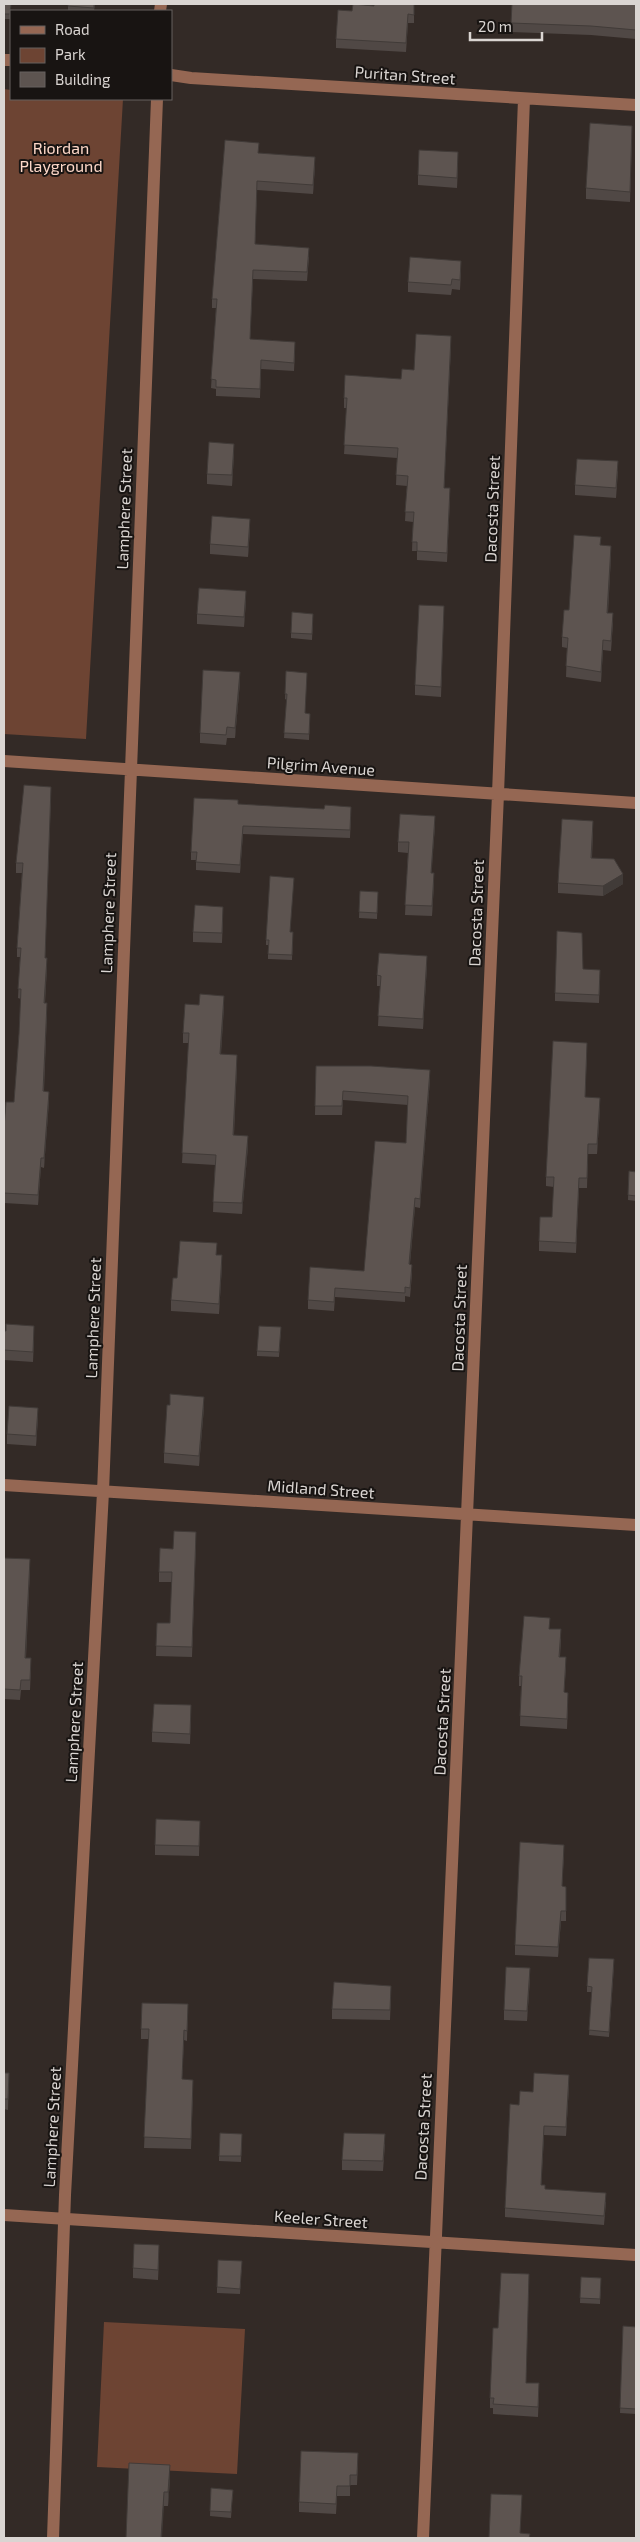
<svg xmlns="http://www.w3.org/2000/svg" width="640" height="2542" viewBox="0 0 640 2542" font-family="'Exo 2',sans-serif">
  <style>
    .green { fill: #6d4433 }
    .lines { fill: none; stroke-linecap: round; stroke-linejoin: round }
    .minor { stroke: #956753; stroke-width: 12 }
    .wall { fill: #504845 }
    .shaded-wall { fill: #413b38 }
    .building { fill: #5d5450; stroke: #413b38 }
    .labels { text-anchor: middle; stroke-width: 4; stroke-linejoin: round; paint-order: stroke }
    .street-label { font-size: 16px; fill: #dad5d2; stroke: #181412 }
    .park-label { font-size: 16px; fill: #fed8c8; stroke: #181412 }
  </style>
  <rect width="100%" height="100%" fill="#332a26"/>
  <!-- green -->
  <path class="green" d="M 4,89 L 11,90 L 11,99 L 123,99 L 86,739 L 4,734 Z
    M 104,2322 L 245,2329 L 237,2474 L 97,2467 Z"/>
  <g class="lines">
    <!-- minor -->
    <path class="minor" d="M 160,11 L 161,4
      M 4,60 L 11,60
      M 171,75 L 191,78 L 636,105
      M 4,761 L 636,803
      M 4,1485 L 636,1525
      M 4,2215 L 636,2255
      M 53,2538 L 65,2195 L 103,1492 L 157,99
      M 423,2538 L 498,794 L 524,99"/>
  </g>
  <!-- wall -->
  <path class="wall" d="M 4,4 L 11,4 L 10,19 L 4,19 Z
    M 68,4 L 95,4 L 94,11 L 68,11 Z
    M 414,4 L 414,23 L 408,23 L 406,52 L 336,48 L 336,39 L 352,11 L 374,6 Z
    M 636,4 L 636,39 L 591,35 L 511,32 L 511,23 Z
    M 632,136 L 630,202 L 586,199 L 586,188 Z
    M 259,153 L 315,166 L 313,194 L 257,190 L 255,244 L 309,257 L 307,281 L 253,279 L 250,339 L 295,351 L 294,371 L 261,369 L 260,398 L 216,396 L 216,389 L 211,388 L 216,308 L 212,308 L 212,299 Z
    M 458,162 L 457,188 L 418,185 L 418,175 Z
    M 461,271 L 460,290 L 452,289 L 451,295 L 408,292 L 408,282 Z
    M 451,346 L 444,488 L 450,498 L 447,562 L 417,560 L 417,551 L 412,551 L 413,522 L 405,521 L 407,486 L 396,485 L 397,458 L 344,454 L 347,408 L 344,408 L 344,398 L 401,379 Z
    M 234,454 L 232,486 L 207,484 L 207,474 Z
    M 618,471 L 616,498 L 575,495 L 575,485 Z
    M 250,529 L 248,557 L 210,554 L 210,544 Z
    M 601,545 L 611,556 L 608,613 L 613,623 L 611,651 L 603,650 L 601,682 L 566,677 L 567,648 L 562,647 L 562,637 L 569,610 Z
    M 246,601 L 244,627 L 197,624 L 197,614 Z
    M 444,606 L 441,697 L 415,695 L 415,685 Z
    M 313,619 L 312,640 L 291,638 L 291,633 Z
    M 286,671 L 305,713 L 310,714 L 309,740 L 284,738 L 287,700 L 285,699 Z
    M 240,682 L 235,738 L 227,738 L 226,745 L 200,743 L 200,733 Z
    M 51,797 L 45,958 L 47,968 L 45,1003 L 47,1013 L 44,1091 L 49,1101 L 44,1168 L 41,1167 L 38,1205 L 4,1203 L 4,1128 L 14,1102 L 19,1034 L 21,999 L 18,998 L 20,957 L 17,957 L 17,948 L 22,873 L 16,873 L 16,863 Z
    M 238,804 L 351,815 L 350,838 L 243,834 L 240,873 L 196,870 L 196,860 L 191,860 L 191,852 Z
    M 435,826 L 431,873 L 434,883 L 432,916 L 405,915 L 408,853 L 398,852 L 398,842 Z
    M 593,831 L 592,858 L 623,884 L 603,896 L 558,893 L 558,883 Z
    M 360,891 L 378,892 L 377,919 L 359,918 Z
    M 223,917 L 222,943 L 193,942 L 193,932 Z
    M 291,932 L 293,932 L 292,960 L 268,959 L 268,945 L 266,945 L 266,940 Z
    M 427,966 L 423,1029 L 378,1026 L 380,986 L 377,986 L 377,975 Z
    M 583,969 L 600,978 L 599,1003 L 555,1001 L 555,993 Z
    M 224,1006 L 221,1054 L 237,1065 L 234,1135 L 248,1146 L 242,1214 L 213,1212 L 215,1165 L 182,1163 L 189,1043 L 183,1043 L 183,1033 Z
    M 587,1053 L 585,1097 L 600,1108 L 597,1154 L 588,1154 L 587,1188 L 579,1188 L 576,1253 L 539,1251 L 539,1241 L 552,1217 L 554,1187 L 546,1186 L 546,1177 Z
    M 316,1066 L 430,1079 L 420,1208 L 415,1207 L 410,1264 L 412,1274 L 410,1297 L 405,1296 L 405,1302 L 335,1297 L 334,1311 L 308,1309 L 308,1300 L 364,1271 L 406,1143 L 408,1105 L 343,1100 L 342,1115 L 315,1115 Z
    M 629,1171 L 636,1172 L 636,1201 L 628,1200 Z
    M 216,1255 L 222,1265 L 219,1314 L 171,1311 L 171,1300 L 177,1278 Z
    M 281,1327 L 279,1357 L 257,1356 L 257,1351 Z
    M 4,1331 L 34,1336 L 33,1362 L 4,1360 Z
    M 170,1405 L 204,1407 L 199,1466 L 164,1463 L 164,1453 Z
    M 38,1418 L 36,1446 L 7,1444 L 7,1434 Z
    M 196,1542 L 192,1657 L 156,1656 L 157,1623 L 170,1623 L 172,1582 L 159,1582 L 159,1572 L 173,1549 Z
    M 4,1558 L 30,1569 L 26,1658 L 31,1668 L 30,1690 L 21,1690 L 20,1700 L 4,1699 Z
    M 550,1629 L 561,1639 L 560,1657 L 566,1668 L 564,1692 L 568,1703 L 567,1729 L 520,1726 L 521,1686 L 519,1686 L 519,1676 Z
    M 191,1716 L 190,1744 L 152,1742 L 152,1732 Z
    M 200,1821 L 199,1856 L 155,1855 L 155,1845 Z
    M 564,1855 L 562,1886 L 566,1887 L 566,1921 L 561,1921 L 558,1957 L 515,1955 L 515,1945 Z
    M 614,1965 L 609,2037 L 589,2035 L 592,1992 L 587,1992 L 587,1986 Z
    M 530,1978 L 527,2021 L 504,2020 L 504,2010 Z
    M 391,1996 L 390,2020 L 332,2019 L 332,2009 Z
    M 188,2004 L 187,2041 L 184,2040 L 182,2079 L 193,2090 L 191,2149 L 144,2148 L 149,2039 L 141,2039 L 141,2029 Z
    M 4,2073 L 9,2073 L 8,2110 L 4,2109 Z
    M 569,2085 L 566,2136 L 544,2135 L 541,2185 L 545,2189 L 606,2202 L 604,2225 L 505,2217 L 505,2208 L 519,2105 L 533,2092 Z
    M 242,2134 L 241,2162 L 219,2161 L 219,2156 Z
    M 385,2144 L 383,2171 L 342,2170 L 342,2160 Z
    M 159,2255 L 158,2280 L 133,2278 L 133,2268 Z
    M 242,2261 L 240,2294 L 217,2293 L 217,2287 Z
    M 581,2277 L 601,2278 L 600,2304 L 580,2303 Z
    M 623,2326 L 636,2327 L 636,2414 L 620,2413 Z
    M 526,2383 L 539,2393 L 538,2417 L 493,2414 L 493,2408 L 490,2408 L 490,2398 Z
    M 358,2463 L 357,2485 L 350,2485 L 350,2496 L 337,2496 L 336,2514 L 299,2512 L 299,2502 Z
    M 170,2479 L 168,2506 L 164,2506 L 126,2538 Z
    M 211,2488 L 233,2490 L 231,2518 L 210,2516 Z"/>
  <!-- shaded-wall -->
  <path class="shaded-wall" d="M 458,152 L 458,162 L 457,188 L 457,178 Z
    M 315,157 L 315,166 L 313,194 L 313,185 Z
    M 451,336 L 451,346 L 444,497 L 444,488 Z
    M 234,444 L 234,454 L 232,486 L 232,475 Z
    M 250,519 L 250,529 L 248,557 L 248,547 Z
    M 611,546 L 611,556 L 607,623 L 607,613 Z
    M 246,591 L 246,601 L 244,627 L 244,617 Z
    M 603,640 L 603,650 L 601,682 L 601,672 Z
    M 240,672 L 240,682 L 235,738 L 235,728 Z
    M 435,816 L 435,826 L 431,883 L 431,873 Z
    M 243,826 L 243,834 L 240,873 L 240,865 Z
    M 434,873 L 434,883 L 432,916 L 432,906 Z
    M 623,874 L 623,884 L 603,896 L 603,886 Z
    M 427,956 L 427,966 L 423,1029 L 423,1019 Z
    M 47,958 L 47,968 L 44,1012 L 44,1003 Z
    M 224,996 L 224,1006 L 220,1064 L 220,1054 Z
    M 237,1055 L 237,1065 L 233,1145 L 233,1135 Z
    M 430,1070 L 430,1079 L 420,1208 L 420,1199 Z
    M 49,1092 L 49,1101 L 44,1168 L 44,1158 Z
    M 600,1098 L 600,1108 L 597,1154 L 597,1144 Z
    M 248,1136 L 248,1146 L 242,1214 L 242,1203 Z
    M 41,1158 L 41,1167 L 38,1205 L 38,1195 Z
    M 415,1198 L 415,1207 L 409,1273 L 409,1264 Z
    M 222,1255 L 222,1265 L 219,1314 L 219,1304 Z
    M 34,1326 L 34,1336 L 33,1362 L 33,1352 Z
    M 204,1397 L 204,1407 L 199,1466 L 199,1456 Z
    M 38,1408 L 38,1418 L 36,1446 L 36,1436 Z
    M 30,1559 L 30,1569 L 25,1668 L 25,1658 Z
    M 561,1911 L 561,1921 L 558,1957 L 558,1947 Z
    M 530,1968 L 530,1978 L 527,2021 L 527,2011 Z
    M 569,2075 L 569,2085 L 566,2136 L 566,2127 Z
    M 544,2126 L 544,2135 L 541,2194 L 541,2185 Z
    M 159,2245 L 159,2255 L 158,2280 L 158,2270 Z
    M 170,2465 L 170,2479 L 168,2506 L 168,2492 Z
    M 164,2492 L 164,2506 L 162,2538 L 161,2538 Z"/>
  <!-- building -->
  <path class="building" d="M 4,4 L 11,4 L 10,14 L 4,14 Z
    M 68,4 L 94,4 L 94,8 L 68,6 Z
    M 353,4 L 374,6 L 374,4 L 414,4 L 414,15 L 408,14 L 406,43 L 336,39 L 338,10 L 352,11 Z
    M 512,4 L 636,4 L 636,30 L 591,26 L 511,23 Z
    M 590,123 L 632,126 L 630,192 L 586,188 Z
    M 225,140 L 259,143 L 258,153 L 315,157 L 313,185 L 257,181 L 255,244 L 309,248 L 307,272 L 253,270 L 250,339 L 295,342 L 294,363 L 261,360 L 260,389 L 216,387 L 216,380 L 211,379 L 217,299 L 212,299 Z
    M 419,150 L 458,152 L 457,178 L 418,175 Z
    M 410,257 L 461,261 L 460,280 L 452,279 L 451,285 L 408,282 Z
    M 416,334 L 451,336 L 444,488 L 450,488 L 447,553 L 417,551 L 417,542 L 412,542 L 414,512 L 405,512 L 408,476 L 396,475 L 398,448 L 344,445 L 347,398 L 344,398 L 345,375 L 401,379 L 402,369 L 414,370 Z
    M 209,442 L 234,444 L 232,475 L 207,474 Z
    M 577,459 L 618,461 L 616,488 L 575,485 Z
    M 212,516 L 250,519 L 248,547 L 210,544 Z
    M 574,535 L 601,537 L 600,545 L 611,546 L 607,613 L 613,613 L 611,641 L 603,640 L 601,672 L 566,666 L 568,638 L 562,637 L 564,610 L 569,610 Z
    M 199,588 L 246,591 L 244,617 L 197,614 Z
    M 419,605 L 444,606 L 441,687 L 415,685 Z
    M 292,612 L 313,614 L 312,634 L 291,633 Z
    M 203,670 L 240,672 L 235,728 L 227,727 L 226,735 L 200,733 Z
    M 286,671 L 307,673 L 305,713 L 310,714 L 309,734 L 284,733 L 287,694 L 285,694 Z
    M 24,785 L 51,787 L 45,958 L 47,958 L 44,1003 L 47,1003 L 43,1091 L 49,1092 L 44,1158 L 41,1158 L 38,1195 L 4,1193 L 4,1128 L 6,1102 L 14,1102 L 19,1034 L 21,989 L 18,989 L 21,948 L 17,948 L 23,863 L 16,863 Z
    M 194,798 L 238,800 L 238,804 L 324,809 L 325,805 L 351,807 L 350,830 L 243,826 L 240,865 L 196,862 L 197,852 L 191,852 Z
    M 400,814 L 435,816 L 431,873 L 434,873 L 432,906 L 405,905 L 409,842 L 398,842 Z
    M 562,819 L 593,821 L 591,858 L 614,859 L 623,874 L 603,886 L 558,883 Z
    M 270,876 L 294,878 L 290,932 L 293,932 L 292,955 L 268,954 L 269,940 L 266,940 Z
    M 360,891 L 378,892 L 377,913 L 359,912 Z
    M 195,905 L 223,907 L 222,933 L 193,932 Z
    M 557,931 L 582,933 L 583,969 L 600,970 L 599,995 L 555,993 Z
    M 379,953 L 427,956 L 423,1019 L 378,1016 L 381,976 L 377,975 Z
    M 200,994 L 224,996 L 220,1054 L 237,1055 L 233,1135 L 248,1136 L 242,1203 L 213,1202 L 216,1155 L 182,1153 L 189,1033 L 183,1033 L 185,1004 L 199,1005 Z
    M 553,1041 L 587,1043 L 585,1097 L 600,1098 L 597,1144 L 588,1144 L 587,1178 L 579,1178 L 576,1243 L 539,1241 L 540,1217 L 552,1217 L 554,1177 L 546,1177 Z
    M 316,1066 L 371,1066 L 430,1070 L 420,1199 L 415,1198 L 409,1264 L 412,1265 L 410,1288 L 405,1287 L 405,1293 L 335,1288 L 334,1302 L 308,1300 L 310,1267 L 364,1271 L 375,1141 L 406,1143 L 408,1096 L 343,1091 L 342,1106 L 315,1106 Z
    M 629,1171 L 636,1172 L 636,1196 L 628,1195 Z
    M 180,1241 L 217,1243 L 216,1255 L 222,1255 L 219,1304 L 171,1300 L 173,1278 L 177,1278 Z
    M 6,1324 L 34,1326 L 33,1352 L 4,1350 L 4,1331 L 6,1331 Z
    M 259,1326 L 281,1327 L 279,1352 L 257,1351 Z
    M 170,1394 L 204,1397 L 199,1456 L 164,1453 L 167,1405 L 170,1405 Z
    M 9,1406 L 38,1408 L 36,1436 L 7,1434 Z
    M 174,1531 L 196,1532 L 192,1647 L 156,1646 L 157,1623 L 170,1623 L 172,1572 L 159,1572 L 160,1548 L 173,1549 Z
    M 4,1558 L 30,1559 L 25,1658 L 31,1658 L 30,1680 L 21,1680 L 20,1690 L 4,1689 Z
    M 524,1616 L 550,1618 L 549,1629 L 561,1629 L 559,1657 L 566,1657 L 564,1692 L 568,1693 L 567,1719 L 520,1716 L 522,1676 L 519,1676 Z
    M 154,1704 L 191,1705 L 190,1734 L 152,1732 Z
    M 156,1819 L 200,1821 L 199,1846 L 155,1845 Z
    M 520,1842 L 564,1845 L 562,1886 L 566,1887 L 566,1911 L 561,1911 L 558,1947 L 515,1945 Z
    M 589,1958 L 614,1959 L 609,2032 L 589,2030 L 592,1987 L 587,1986 Z
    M 506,1967 L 530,1968 L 527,2011 L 504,2010 Z
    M 334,1982 L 391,1986 L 390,2010 L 332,2009 Z
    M 142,2003 L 188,2004 L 187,2031 L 184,2030 L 182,2079 L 193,2080 L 191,2139 L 144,2137 L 149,2029 L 141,2029 Z
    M 4,2073 L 9,2073 L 8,2099 L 4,2099 Z
    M 534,2073 L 569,2075 L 566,2127 L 544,2126 L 541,2185 L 545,2185 L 545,2189 L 606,2193 L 604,2216 L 505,2208 L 510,2104 L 519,2105 L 520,2091 L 533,2092 Z
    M 220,2133 L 242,2134 L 241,2156 L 219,2156 Z
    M 344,2133 L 385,2134 L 383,2161 L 342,2160 Z
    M 134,2244 L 159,2245 L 158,2270 L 133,2268 Z
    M 218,2260 L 242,2261 L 240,2289 L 217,2287 Z
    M 501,2273 L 529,2274 L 526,2383 L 539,2383 L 538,2407 L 493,2404 L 494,2398 L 490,2398 L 493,2328 L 498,2328 Z
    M 581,2277 L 601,2278 L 600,2299 L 580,2298 Z
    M 623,2326 L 636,2327 L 636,2409 L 620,2408 Z
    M 301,2451 L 358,2453 L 357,2475 L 350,2475 L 350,2486 L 337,2486 L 336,2504 L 299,2502 Z
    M 129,2463 L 170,2465 L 168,2492 L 164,2492 L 161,2538 L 126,2538 Z
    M 211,2488 L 233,2490 L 231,2512 L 210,2511 Z
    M 491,2494 L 522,2495 L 520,2533 L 530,2534 L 529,2538 L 489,2538 Z"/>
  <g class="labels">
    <!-- street labels -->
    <g class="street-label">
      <text transform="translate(405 75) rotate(4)" y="6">Puritan Street</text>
      <text transform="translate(124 509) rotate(-88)" y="6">Lamphere Street</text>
      <text transform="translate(492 509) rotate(-88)" y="6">Dacosta Street</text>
      <text transform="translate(321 766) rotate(4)" y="6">Pilgrim Avenue</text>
      <text transform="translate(108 913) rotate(-88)" y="6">Lamphere Street</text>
      <text transform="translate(476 913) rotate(-88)" y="6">Dacosta Street</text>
      <text transform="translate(93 1318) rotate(-88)" y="6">Lamphere Street</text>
      <text transform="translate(459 1318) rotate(-88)" y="6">Dacosta Street</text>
      <text transform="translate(321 1489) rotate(4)" y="6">Midland Street</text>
      <text transform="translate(74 1722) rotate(-87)" y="6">Lamphere Street</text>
      <text transform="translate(442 1722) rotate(-87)" y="6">Dacosta Street</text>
      <text transform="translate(52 2127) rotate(-87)" y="6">Lamphere Street</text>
      <text transform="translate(423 2127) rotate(-87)" y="6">Dacosta Street</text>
      <text transform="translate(321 2219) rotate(4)" y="6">Keeler Street</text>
    </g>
    <!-- park labels -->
    <g class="park-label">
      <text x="61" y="154">Riordan<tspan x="61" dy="18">Playground</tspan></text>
    </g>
  </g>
  <!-- border -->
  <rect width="640" height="2542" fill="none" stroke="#dad5d2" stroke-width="10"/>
  <!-- legend -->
  <rect x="10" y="10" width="162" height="90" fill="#181412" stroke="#66615f"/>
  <rect x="20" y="26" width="25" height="8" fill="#956753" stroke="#66615f"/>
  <text x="55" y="35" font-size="15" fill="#dad5d2">Road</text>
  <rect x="20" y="48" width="25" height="15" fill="#6d4433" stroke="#66615f"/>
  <text x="55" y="60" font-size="15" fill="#dad5d2">Park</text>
  <rect x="20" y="72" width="25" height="15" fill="#5d5450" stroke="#66615f"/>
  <text x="55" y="85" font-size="15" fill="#dad5d2">Building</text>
  <!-- scale -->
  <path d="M470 32v8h72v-8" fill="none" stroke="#dad5d2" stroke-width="2.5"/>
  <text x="478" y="32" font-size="15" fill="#dad5d2" stroke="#181412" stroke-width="4" paint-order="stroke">20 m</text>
</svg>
